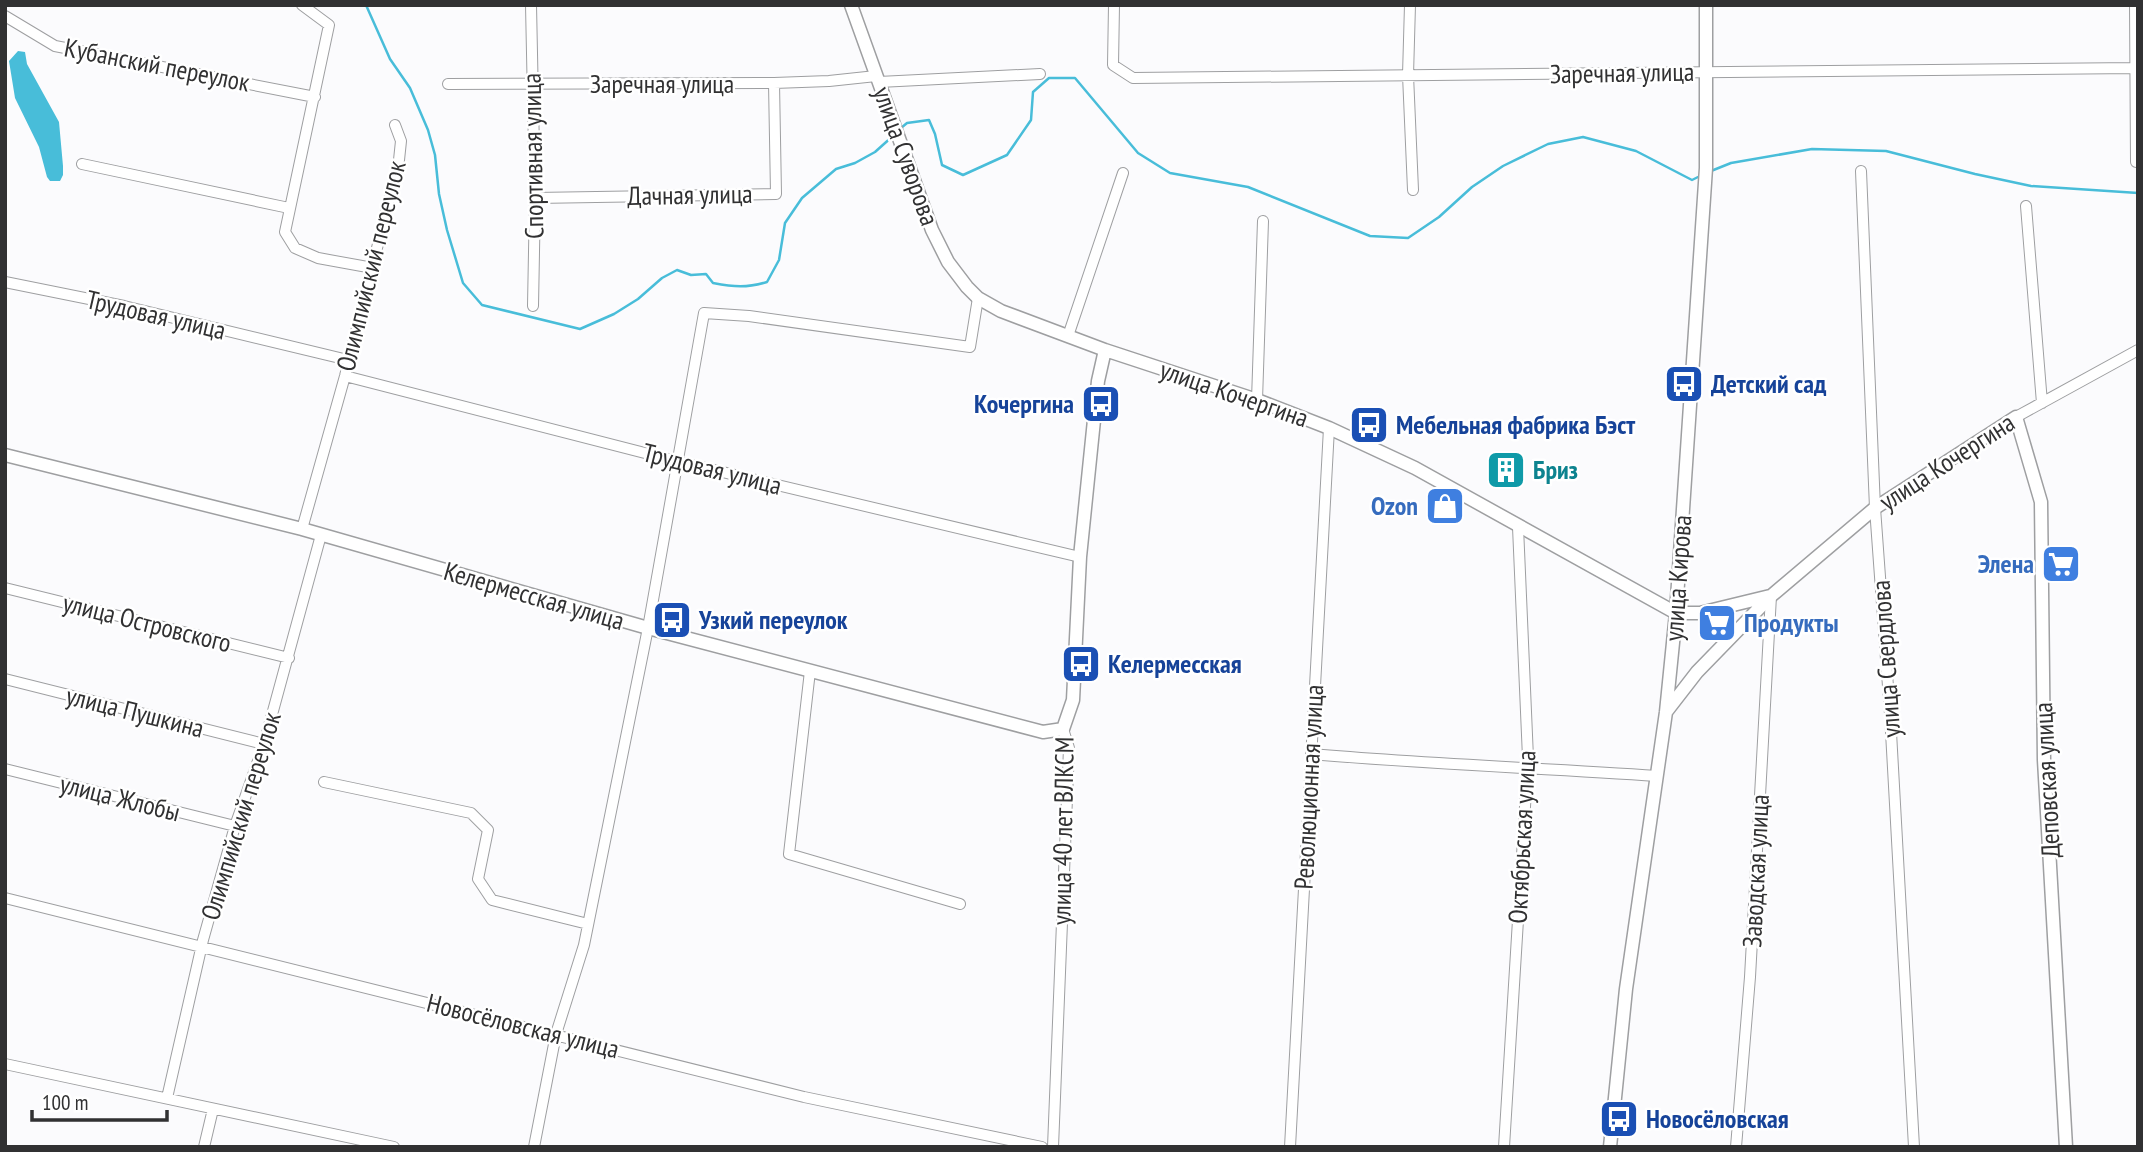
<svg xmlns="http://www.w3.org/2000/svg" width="2143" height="1152" viewBox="0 0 2143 1152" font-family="'PT Sans Narrow',sans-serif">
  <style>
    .water { fill: #48bdd9 }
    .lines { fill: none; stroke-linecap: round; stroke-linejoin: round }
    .stream { stroke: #48bdd9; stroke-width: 2.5 }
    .minor-casing { stroke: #9e9fa1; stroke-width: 12 }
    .tertiary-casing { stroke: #9e9fa1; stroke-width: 15 }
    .minor { stroke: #fff; stroke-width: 10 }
    .tertiary { stroke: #fff; stroke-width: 12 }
    .labels { text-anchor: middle; stroke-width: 5; stroke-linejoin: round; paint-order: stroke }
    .street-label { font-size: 26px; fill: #313132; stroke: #fff }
    .transit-label { font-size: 26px; font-weight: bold; fill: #164399; stroke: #fff; text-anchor: start }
    .culture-label { font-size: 26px; font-weight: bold; fill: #0d838f; stroke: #fff; text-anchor: start }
    .shop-label { font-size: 26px; font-weight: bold; fill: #366cbe; stroke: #fff; text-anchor: end }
  </style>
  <rect width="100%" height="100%" fill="#fbfbfd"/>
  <!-- water -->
  <path class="water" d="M 18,51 L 25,52 L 27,64 L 59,122 L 63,166 L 63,175 L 60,181 L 50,181 L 47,177 L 39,147 L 15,98 L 9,61 Z"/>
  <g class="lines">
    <!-- stream -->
    <path class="stream" d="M 366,5 L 390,59 L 410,88 L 428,130 L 435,155 L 439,194 L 447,230 L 463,283 L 482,305 L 580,329 L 614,314 L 638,299 L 662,278 L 677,270 L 691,275 L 706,274 L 713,283 C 734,287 747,288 767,282 L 779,260 L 785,223 L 802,198 L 836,169 L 855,163 L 875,152 L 894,135
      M 901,128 L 907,123 L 929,120 L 935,134 L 942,165 L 963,175 L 1007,155 L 1031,120 L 1033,92 L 1049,78 L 1075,78 L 1138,153 L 1170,173 L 1248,187 L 1370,236 L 1408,238 L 1439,217 L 1472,187 L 1503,166 L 1548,144 L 1583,137 L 1636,151 L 1692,180 L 1702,175
      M 1711,171 L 1731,163 L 1812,149 L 1886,151 L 1975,174 L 2031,186 L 2138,193"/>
    <!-- minor casing -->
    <g class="minor-casing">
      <path id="minor" d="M 302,5 L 329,25 L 285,232 L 295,248 L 318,258 L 373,268
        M 531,5 L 535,198 L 533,306
        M 1114,5 L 1113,65 L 1133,78 L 2135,68
        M 1410,5 L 1408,75 L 1413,190
        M 2135,5 L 2136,162
        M 5,16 L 55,46 L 315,97
        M 879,82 L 1040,74
        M 448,84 L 774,83 L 829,81 L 876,76
        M 82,164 L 289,208
        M 1861,171 L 1875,508 L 1890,714 L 1914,1147
        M 535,198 L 776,194 L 774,83
        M 2026,206 L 2042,403
        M 5,282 L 124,306 L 348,360
        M 1068,336 L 1123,173
        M 345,376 L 676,461 L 1080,557
        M 1257,400 L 1263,221
        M 2016,417 L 2138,350
        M 302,529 L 345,376 L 399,160 L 401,141 L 395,125
        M 5,588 L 289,658
        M 810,671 L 789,854 L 960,904
        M 5,679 L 264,744
        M 1311,754 C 1426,764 1542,768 1657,776
        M 5,769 L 235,826
        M 324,782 L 471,813 L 488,830 L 478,879 L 492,900 L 588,924
        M 5,898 L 804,1097 L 1042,1147
        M 5,1064 L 394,1147
        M 167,1098 L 203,940 L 235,826 L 264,744 L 321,535
        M 204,1147 L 213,1109
        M 534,1147 L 556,1034 L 584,945 L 648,628 L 704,313 L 749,316 L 970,347 L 978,298
        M 1053,1147 L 1069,748 L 1063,729
        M 1290,1147 L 1329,428
        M 1504,1147 L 1528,758 L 1518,527
        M 1736,1147 L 1750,977 L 1771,596"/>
    </g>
    <!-- tertiary casing -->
    <g class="tertiary-casing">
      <path id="tertiary" d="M 851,5 L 932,230 L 948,262 L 967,287 L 978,298 L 1001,311 L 1105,350 L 1257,400 L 1329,428 L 1415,468 L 1676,613 L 1700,613 L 1770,596
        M 5,455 L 302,529 L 648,628 L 1043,732 L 1063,729 L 1073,700 L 1080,557 L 1098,381 L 1105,350
        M 1666,712 L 1697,672 L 1771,596 L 1875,508 L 2016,417 L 2041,502 L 2044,760 L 2066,1147
        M 1610,1147 L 1626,989 L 1666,712 L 1676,613 L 1706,168 L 1706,5"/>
    </g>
    <!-- minor -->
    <use href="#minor" class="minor"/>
    <!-- tertiary -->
    <use href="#tertiary" class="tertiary"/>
  </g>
  <!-- icons -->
  <defs>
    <g id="bus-square" transform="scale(2.0125)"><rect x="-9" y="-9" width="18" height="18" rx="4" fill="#1a4fb4" stroke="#fff"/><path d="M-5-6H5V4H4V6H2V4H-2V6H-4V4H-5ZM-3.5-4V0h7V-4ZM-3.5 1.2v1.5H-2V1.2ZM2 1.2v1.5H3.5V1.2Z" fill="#fff"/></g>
    <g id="building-square" transform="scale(2.0125)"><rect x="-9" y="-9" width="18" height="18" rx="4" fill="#0f9aa8" stroke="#fff"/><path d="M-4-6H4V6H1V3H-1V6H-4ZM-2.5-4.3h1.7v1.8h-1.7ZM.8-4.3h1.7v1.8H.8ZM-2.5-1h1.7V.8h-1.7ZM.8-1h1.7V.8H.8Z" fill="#fff"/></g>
    <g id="shop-square" transform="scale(2.0125)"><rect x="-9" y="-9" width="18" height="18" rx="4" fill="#3f7fe0" stroke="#fff"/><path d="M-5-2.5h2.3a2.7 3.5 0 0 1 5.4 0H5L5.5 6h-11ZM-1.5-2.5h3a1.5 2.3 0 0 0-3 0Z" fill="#fff"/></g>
    <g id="supermarket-square" transform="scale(2.0125)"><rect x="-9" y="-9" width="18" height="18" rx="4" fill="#3f7fe0" stroke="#fff"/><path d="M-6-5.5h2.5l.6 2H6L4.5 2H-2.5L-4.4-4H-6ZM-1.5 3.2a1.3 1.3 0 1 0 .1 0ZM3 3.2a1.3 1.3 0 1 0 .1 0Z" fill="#fff"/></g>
  </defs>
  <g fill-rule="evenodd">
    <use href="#bus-square" x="1684" y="384"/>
    <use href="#bus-square" x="1101" y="404"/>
    <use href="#bus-square" x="1369" y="425"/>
    <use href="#building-square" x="1506" y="470"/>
    <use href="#shop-square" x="1445" y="506"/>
    <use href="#supermarket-square" x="2061" y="564"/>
    <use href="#bus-square" x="672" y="620"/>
    <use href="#supermarket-square" x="1717" y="623"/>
    <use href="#bus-square" x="1081" y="664"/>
    <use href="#bus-square" x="1619" y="1119"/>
  </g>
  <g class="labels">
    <!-- street labels -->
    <g class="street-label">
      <text transform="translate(157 65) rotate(11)" y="9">Кубанский переулок</text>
      <text transform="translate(1622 73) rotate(-1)" y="9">Заречная улица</text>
      <text x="662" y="93">Заречная улица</text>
      <text transform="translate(533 156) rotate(-91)" y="9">Спортивная улица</text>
      <text transform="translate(906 156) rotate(70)" y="9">улица Суворова</text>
      <text transform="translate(690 195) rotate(-1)" y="9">Дачная улица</text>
      <text transform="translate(371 266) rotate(-76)" y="9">Олимпийский переулок</text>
      <text transform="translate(156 315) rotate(13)" y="9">Трудовая улица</text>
      <text transform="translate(1234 394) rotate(19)" y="9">улица Кочергина</text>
      <text transform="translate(1947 462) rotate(-33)" y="9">улица Кочергина</text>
      <text transform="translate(712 469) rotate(14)" y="9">Трудовая улица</text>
      <text transform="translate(1678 578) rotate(-86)" y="9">улица Кирова</text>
      <text transform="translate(534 596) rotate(16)" y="9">Келермесская улица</text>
      <text transform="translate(147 623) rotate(14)" y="9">улица Островского</text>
      <text transform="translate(1886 659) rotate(-94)" y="9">улица Свердлова</text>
      <text transform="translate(135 712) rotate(14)" y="9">улица Пушкина</text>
      <text transform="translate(2047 780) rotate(-93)" y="9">Деповская улица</text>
      <text transform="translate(1309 787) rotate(-87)" y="9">Революционная улица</text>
      <text transform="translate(120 798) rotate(14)" y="9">улица Жлобы</text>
      <text transform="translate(241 816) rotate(-73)" y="9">Олимпийский переулок</text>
      <text transform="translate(1063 831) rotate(-89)" y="9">улица 40 лет ВЛКСМ</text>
      <text transform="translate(1522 837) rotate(-87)" y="9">Октябрьская улица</text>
      <text transform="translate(1756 871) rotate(-87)" y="9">Заводская улица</text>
      <text transform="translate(523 1026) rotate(14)" y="9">Новосёловская улица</text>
    </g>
    <!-- transit labels -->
    <g class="transit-label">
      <text x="1711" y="393">Детский сад</text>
      <text x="1074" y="413" text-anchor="end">Кочергина</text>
      <text x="1396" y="434">Мебельная фабрика Бэст</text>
      <text x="699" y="629">Узкий переулок</text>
      <text x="1108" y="673">Келермесская</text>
      <text x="1646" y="1128">Новосёловская</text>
    </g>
    <!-- culture labels -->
    <g class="culture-label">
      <text x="1533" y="479">Бриз</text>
    </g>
    <!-- shop labels -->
    <g class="shop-label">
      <text x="1418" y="515">Ozon</text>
      <text x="2034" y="573">Элена</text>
      <text x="1744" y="632" text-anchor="start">Продукты</text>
    </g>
  </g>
  <!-- border -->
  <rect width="2143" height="1152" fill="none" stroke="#313132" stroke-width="14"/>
  <!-- scale -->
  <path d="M32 1110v10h135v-10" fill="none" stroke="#313132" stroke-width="3.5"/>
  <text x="42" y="1110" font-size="21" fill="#313132" stroke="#ffffff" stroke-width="5" paint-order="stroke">100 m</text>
</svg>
